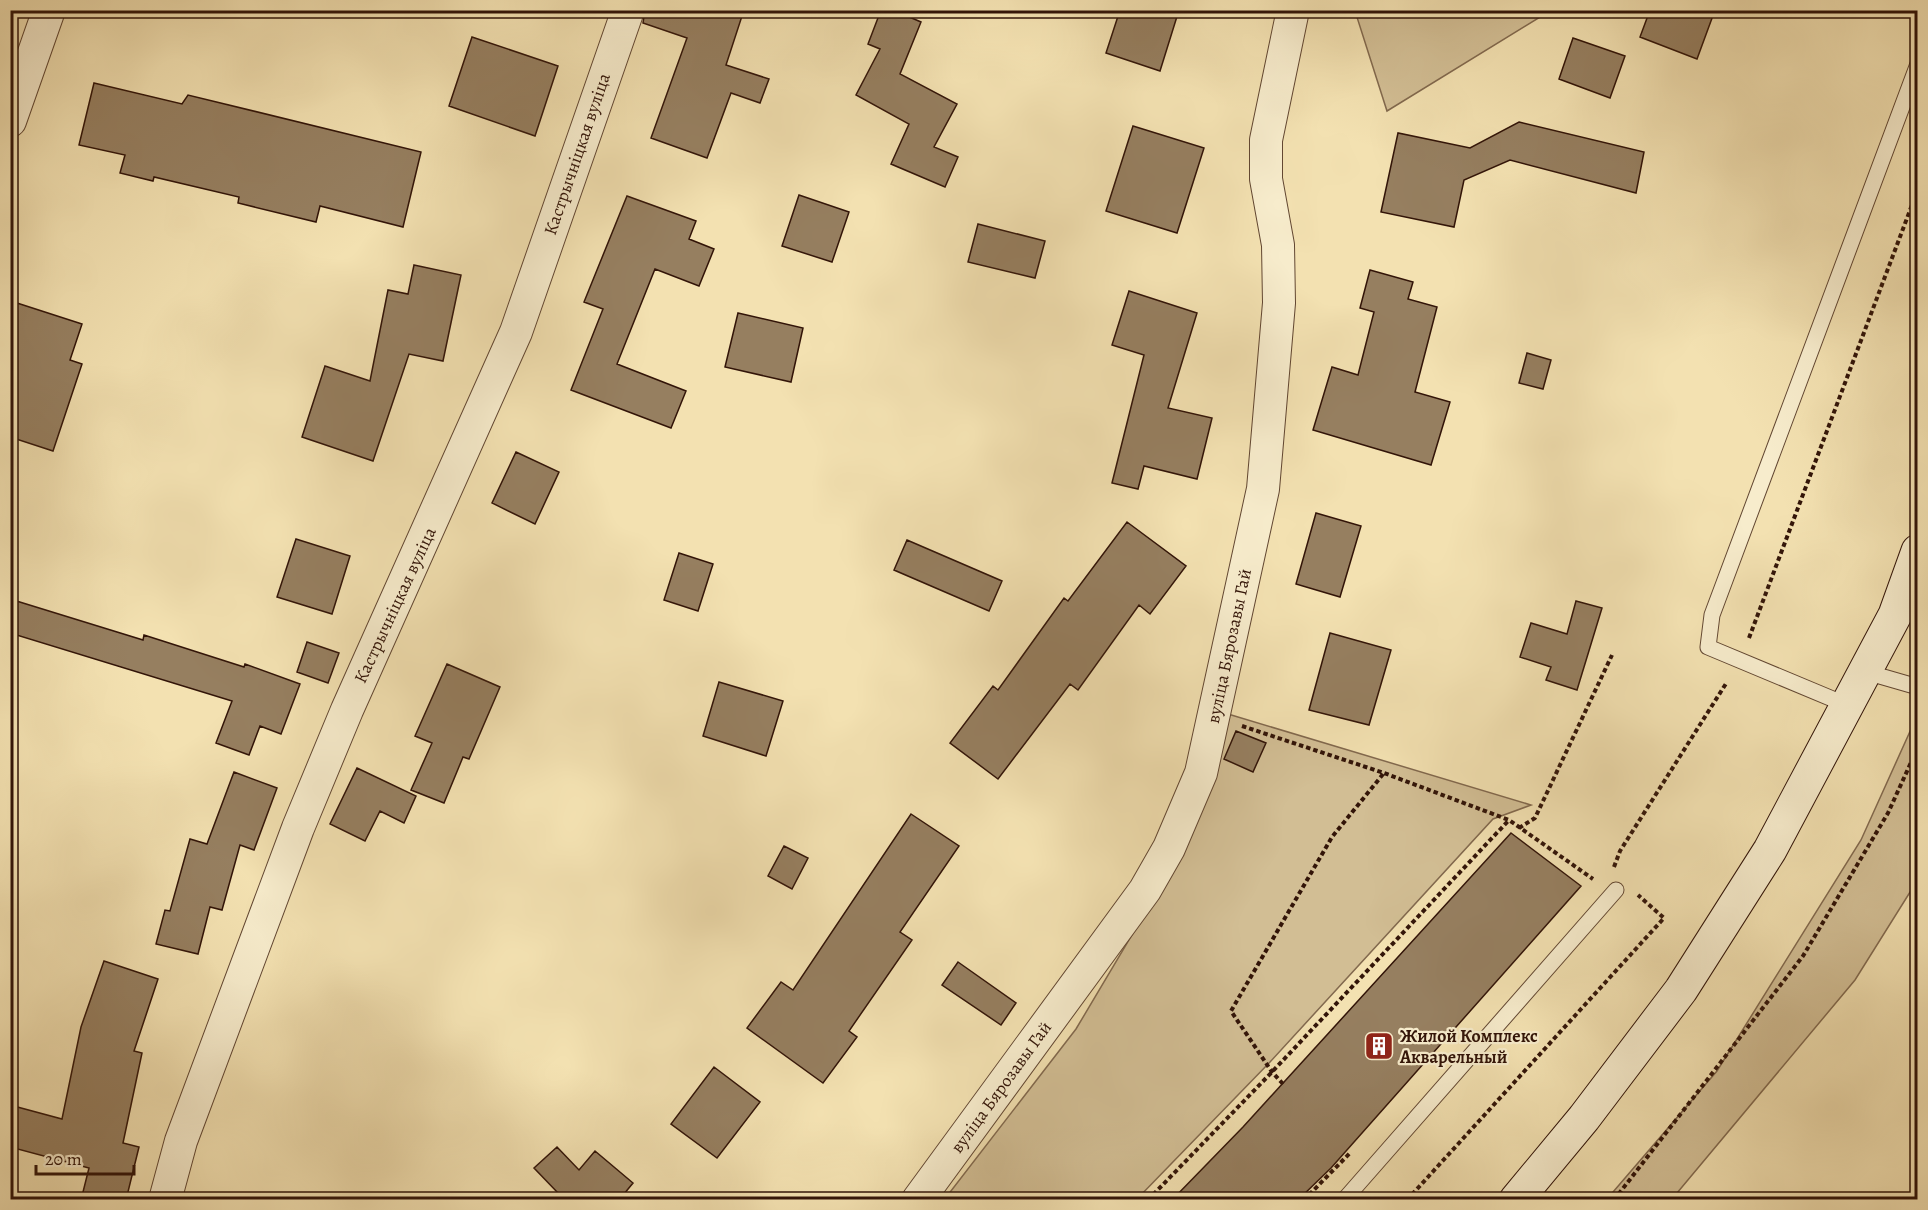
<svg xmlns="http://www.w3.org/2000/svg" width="1928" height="1210" viewBox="0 0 1928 1210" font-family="Alegreya,serif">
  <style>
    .green { fill: #d2be94; stroke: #82694e; stroke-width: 1.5 }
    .building { fill: #967f60; stroke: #321408; stroke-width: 1.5 }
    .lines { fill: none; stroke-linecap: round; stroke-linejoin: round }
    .service-casing { stroke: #624732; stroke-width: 17 }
    .minor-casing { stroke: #624732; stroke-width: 34 }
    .secondary-casing { stroke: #321408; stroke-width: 35 }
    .path { stroke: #321408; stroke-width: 4; stroke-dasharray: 4.5 3; stroke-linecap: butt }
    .service { stroke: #f7eccc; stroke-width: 15 }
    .minor { stroke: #f7eccc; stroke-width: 32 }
    .secondary { stroke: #f7eccc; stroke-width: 33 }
    .labels { text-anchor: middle; stroke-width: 4.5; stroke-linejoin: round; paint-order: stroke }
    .street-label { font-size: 18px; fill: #321408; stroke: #f7eccc }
    .poi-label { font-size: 18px; font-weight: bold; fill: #321408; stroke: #f7eccc; text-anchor: start }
  </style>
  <rect width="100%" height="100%" fill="#f3e1b1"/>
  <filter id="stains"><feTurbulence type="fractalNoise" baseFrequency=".00333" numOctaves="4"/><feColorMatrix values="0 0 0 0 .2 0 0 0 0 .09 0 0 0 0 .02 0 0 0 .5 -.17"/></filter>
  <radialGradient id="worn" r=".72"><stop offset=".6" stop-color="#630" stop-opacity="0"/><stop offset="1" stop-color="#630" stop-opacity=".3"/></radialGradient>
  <!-- green -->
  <path class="green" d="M 1355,11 L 1355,10 L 1550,11 L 1387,111 Z
    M 1228,714 L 1531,805 L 1493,819 L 1270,1062 L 1137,1199 L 944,1200 L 1076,1029 L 1167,876 Z
    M 1912,727 L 1918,730 L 1917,881 L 1855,980 L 1672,1199 L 1607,1199 L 1717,1071 L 1861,840 Z"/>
  <!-- building -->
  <path class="building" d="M 645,10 L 726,10 L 742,16 L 726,65 L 769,79 L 760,103 L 731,93 L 707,158 L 651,138 L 687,38 L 643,23 Z
    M 881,10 L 893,10 L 921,22 L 900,74 L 957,104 L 934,147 L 958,157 L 945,187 L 891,164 L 909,124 L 856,95 L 880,49 L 868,44 Z
    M 1120,10 L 1179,10 L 1160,71 L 1106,53 Z
    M 1650,10 L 1715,10 L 1697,59 L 1640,37 Z
    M 472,37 L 558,66 L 535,136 L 449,106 Z
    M 1573,38 L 1625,56 L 1610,98 L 1559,79 Z
    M 94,83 L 182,104 L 188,95 L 421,152 L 403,227 L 320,206 L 316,222 L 238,203 L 239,197 L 154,177 L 153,181 L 120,173 L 125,155 L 79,145 Z
    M 1519,122 L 1644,152 L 1636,193 L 1510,160 L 1464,180 L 1454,227 L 1381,212 L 1398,133 L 1470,148 Z
    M 1133,126 L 1204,148 L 1177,233 L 1106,211 Z
    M 799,195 L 849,212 L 832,262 L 782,246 Z
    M 627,196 L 696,221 L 689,239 L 714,249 L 699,286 L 655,269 L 617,364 L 686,391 L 671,428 L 571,390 L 603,309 L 584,302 Z
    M 978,224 L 1045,241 L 1035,278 L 968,262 Z
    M 414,265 L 461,275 L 443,361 L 409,354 L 373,461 L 302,437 L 325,366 L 370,381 L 388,290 L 408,294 Z
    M 1370,270 L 1413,282 L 1408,299 L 1437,307 L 1415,392 L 1450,402 L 1431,465 L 1313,430 L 1332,367 L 1358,375 L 1374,312 L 1360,308 Z
    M 1129,291 L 1197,313 L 1168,408 L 1212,418 L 1197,479 L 1144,466 L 1138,489 L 1112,483 L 1144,355 L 1112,345 Z
    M 17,303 L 82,324 L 70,360 L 82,364 L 53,451 L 10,437 L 10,323 Z
    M 738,313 L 803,328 L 791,382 L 725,367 Z
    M 1527,353 L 1551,360 L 1543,389 L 1519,383 Z
    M 516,452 L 559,472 L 535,524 L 492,503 Z
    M 1316,513 L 1361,526 L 1340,597 L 1296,584 Z
    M 1127,522 L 1186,566 L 1150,614 L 1139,605 L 1078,690 L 1070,684 L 998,779 L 950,743 L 993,686 L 998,690 L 1064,598 L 1068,601 Z
    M 296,539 L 350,556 L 332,614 L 277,597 Z
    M 907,540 L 1002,581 L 989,611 L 894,570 Z
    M 679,553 L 713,564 L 698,611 L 664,600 Z
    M 10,599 L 143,640 L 144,635 L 244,667 L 245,664 L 300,684 L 281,734 L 260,726 L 249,755 L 216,743 L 232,701 L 10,633 Z
    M 1576,601 L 1602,608 L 1577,690 L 1546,680 L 1551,667 L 1520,657 L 1531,623 L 1567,634 Z
    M 1330,633 L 1391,650 L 1369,725 L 1309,710 Z
    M 307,642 L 339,653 L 328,683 L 297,672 Z
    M 447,664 L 500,687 L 469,759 L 463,757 L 444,803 L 411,790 L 432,743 L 415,736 Z
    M 719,682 L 783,701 L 766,756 L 703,736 Z
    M 1236,731 L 1266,743 L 1253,772 L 1224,759 Z
    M 357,768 L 416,796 L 404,823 L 380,811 L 365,841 L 330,824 Z
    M 234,772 L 277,788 L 254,850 L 240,845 L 222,910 L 210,907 L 198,954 L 156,944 L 165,910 L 170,911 L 190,839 L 207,844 Z
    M 911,814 L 959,846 L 900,932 L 912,940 L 849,1031 L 857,1037 L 823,1083 L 747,1028 L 781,982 L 793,990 Z
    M 1511,833 L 1581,886 L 1331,1168 L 1298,1200 L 1172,1200 L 1243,1127 Z
    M 784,846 L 808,858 L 792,889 L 768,876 Z
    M 104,961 L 158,979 L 134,1051 L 142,1053 L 123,1143 L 139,1147 L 126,1200 L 81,1200 L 89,1168 L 10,1147 L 10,1105 L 62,1119 L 81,1027 Z
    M 958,962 L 1016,1003 L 1001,1025 L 942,985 Z
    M 714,1067 L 760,1102 L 717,1158 L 671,1124 Z
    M 557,1147 L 579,1170 L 595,1151 L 633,1183 L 619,1200 L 554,1200 L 559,1194 L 534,1168 Z"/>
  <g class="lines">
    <!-- service casing -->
    <g class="service-casing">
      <path id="service" d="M 1866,672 L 1918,687
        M 1847,705 L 1708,647 L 1712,615 L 1918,64
        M 1344,1200 L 1616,890"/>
    </g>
    <!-- minor casing -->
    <g class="minor-casing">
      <path id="minor" d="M 10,121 L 49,10
        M 165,1200 L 181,1141 L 298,828 L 347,710 L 516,332 L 628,10
        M 918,1200 L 1145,890 L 1169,848 L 1201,773 L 1263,489 L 1279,303 L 1278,245 L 1266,179 L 1266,140 L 1293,10"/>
    </g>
    <!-- secondary casing -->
    <g class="secondary-casing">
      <path id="secondary" d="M 1516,1200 L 1584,1118 L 1681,990 L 1770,850 L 1895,615 L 1918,551"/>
    </g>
    <!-- path -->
    <path class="path" d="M 1749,638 L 1918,189
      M 1242,726 L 1384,773 L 1509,820 L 1593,879
      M 1519,828 L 1535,818 L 1612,655
      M 1614,867 L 1620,851 L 1727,682
      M 1283,1084 L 1272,1072 L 1231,1011 L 1332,837 L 1384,773
      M 1148,1200 L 1272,1072 L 1509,820
      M 1304,1200 L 1350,1153
      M 1407,1200 L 1664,918 L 1638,895
      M 1614,1200 L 1803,956 L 1888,813 L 1918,747"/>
    <!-- service -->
    <use href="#service" class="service"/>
    <!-- minor -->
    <use href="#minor" class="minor"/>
    <!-- secondary -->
    <use href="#secondary" class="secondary"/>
  </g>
  <!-- icons -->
  <defs>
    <g id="building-square" transform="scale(1.5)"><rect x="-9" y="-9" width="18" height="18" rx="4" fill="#8f2418" stroke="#f7eccc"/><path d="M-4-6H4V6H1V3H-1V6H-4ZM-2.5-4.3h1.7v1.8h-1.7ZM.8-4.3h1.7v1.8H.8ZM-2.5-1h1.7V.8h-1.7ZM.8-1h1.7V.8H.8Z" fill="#fff"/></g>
  </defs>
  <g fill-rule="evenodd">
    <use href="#building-square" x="1379" y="1046"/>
  </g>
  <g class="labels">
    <!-- street labels -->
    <g class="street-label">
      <text transform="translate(577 154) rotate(-71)" y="6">Кастрычніцкая вуліца</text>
      <text transform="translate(395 605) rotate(-65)" y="6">Кастрычніцкая вуліца</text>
      <text transform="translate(1229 646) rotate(-78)" y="6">вуліца Бярозавы Гай</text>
      <text transform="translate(1001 1087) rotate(-54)" y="6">вуліца Бярозавы Гай</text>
    </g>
    <!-- poi labels -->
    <g class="poi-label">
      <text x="1400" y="1042">Жилой Комплекс<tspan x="1400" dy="21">Акварельный</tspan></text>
    </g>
  </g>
  <!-- margin -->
  <rect width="1928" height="1210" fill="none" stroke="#f3e1b1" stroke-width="36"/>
  <rect x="12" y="12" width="1904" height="1186" fill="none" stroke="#321408" stroke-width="3"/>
  <rect x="18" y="18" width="1892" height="1174" fill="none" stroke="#321408" stroke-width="1.5"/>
  <!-- scale -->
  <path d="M36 1165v9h98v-9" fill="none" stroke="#321408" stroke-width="3"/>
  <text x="45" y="1165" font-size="18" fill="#321408" stroke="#f7eccc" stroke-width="4.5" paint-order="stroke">20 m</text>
  <rect width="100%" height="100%" filter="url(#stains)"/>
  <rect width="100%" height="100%" fill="url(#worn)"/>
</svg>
